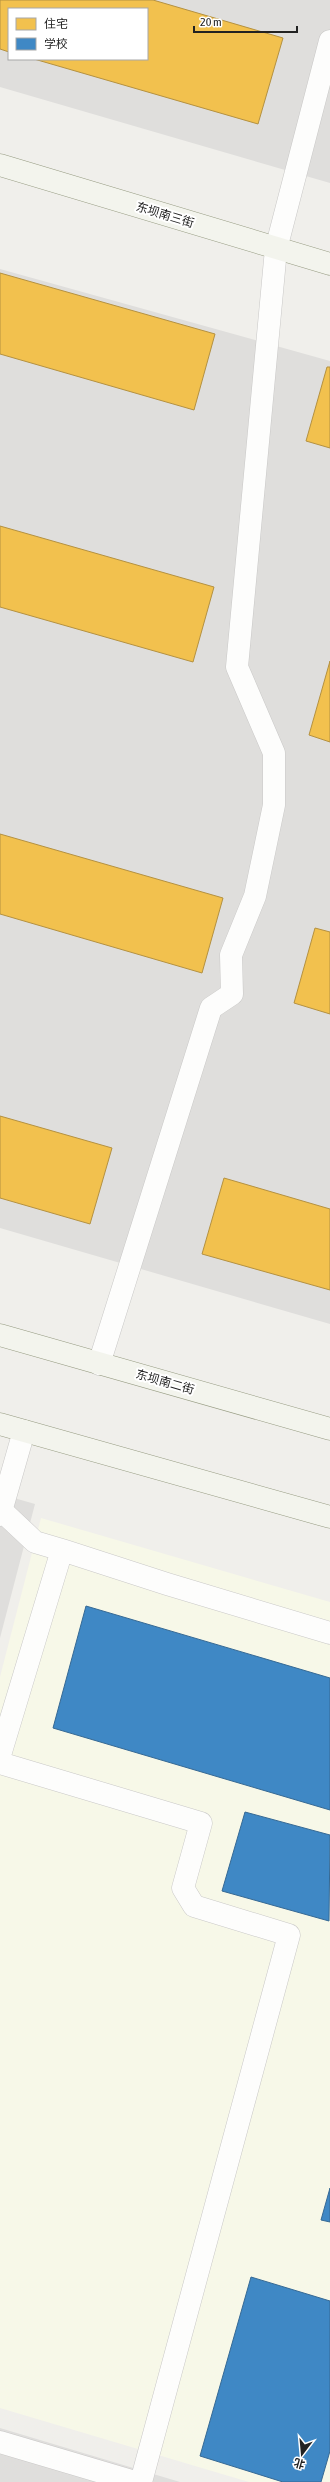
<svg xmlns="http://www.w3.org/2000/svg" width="330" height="2482" viewBox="0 0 330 2482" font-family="'Asap Condensed','Noto Sans SC',sans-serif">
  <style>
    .residential { fill: #dfdedc; fill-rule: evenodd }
    .education { fill: #f7f8e8 }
    .homes { fill: #f2c14e; stroke: #b49141 }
    .schools { fill: #3f88c5; stroke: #366994 }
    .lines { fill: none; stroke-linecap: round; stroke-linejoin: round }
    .street-casing { stroke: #c9c8c7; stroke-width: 23 }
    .secondary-casing { stroke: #969b82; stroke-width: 23 }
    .street { stroke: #fdfdfc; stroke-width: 22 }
    .secondary { stroke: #f3f4ed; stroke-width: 22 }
    .labels { text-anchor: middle; stroke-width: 4; stroke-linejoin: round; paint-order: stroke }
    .street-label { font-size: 12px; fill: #222; stroke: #fff }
  </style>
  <rect width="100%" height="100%" fill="#f0efeb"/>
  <!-- residential -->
  <path class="residential" d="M 0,0 L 330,0 L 330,183 L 0,87 ZM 9,9 L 147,9 L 147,59 L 9,59 Z
    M 0,269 L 330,361 L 330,1324 L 0,1228 Z
    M 0,1494 L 35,1504 L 0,1638 Z
    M 0,2428 L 180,2482 L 0,2482 Z"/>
  <!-- education -->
  <path class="education" d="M 41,1518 L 330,1602 L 330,2482 L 249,2482 L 0,2408 L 0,1677 Z"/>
  <!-- homes -->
  <path class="homes" d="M 0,0 L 153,0 L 283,38 L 258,124 L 34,59 L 147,59 L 147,9 L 9,9 L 9,52 L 0,49 Z
    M 0,273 L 215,334 L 194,410 L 0,354 Z
    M 327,367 L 330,367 L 330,448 L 306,441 Z
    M 0,526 L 214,587 L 193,662 L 0,607 Z
    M 330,661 L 330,742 L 309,735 Z
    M 0,834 L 223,898 L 202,973 L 0,914 Z
    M 315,928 L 330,932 L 330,1014 L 294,1003 Z
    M 0,1116 L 112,1148 L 90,1224 L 0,1198 Z
    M 224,1178 L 330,1209 L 330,1290 L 202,1254 Z"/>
  <!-- schools -->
  <path class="schools" d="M 86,1606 L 330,1678 L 330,1810 L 53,1728 Z
    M 245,1812 L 330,1835 L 329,1921 L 222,1891 Z
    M 330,2188 L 330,2222 L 321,2220 Z
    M 251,2277 L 330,2301 L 330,2451 L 321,2482 L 283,2482 L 200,2456 Z"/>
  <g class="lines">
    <!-- street casing -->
    <g class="street-casing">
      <path id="street" d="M 99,1364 L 211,1008 L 232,994 L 231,955 L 255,896 L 274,805 L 274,753 L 237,667 L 276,249 L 330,41
        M 1,1510 L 35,1542 L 62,1550
        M 0,1515 L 24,1431
        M 0,1755 L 62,1550 L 167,1584 L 330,1633
        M 0,1763 L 201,1823 L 183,1888 L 194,1906 L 289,1935 L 141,2482
        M 0,2442 L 135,2482"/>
    </g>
    <!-- secondary casing -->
    <g class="secondary-casing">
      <path id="secondary" d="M 0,165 L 330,264
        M 0,1335 L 330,1429
        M 0,1424 L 330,1517"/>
    </g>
    <!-- street -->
    <use href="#street" class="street"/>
    <!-- secondary -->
    <use href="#secondary" class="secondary"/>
  </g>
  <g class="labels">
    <!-- street labels -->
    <g class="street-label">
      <text transform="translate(165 215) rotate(17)" y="4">东坝南三街</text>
      <text transform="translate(165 1382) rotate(16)" y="4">东坝南二街</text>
    </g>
  </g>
  <!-- legend -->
  <rect x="8" y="8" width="140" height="52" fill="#ffffff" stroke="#a7a7a7"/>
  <rect x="16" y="18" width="20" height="12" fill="#f2c14e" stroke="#a7a7a7"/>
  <text x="44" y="28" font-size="12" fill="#222222">住宅</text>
  <rect x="16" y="38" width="20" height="12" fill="#3f88c5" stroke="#a7a7a7"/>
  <text x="44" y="48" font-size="12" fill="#222222">学校</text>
  <!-- north arrow -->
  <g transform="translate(302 2454) rotate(196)" stroke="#ffffff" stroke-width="3" paint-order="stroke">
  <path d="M0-3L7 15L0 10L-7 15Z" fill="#222222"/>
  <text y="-6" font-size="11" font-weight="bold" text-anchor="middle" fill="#222222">北</text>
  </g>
  <!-- scale -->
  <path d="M194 26v6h103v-6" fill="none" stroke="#222222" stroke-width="2"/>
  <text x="200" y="26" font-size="12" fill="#222222" stroke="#ffffff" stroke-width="3" paint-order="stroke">20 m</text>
</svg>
